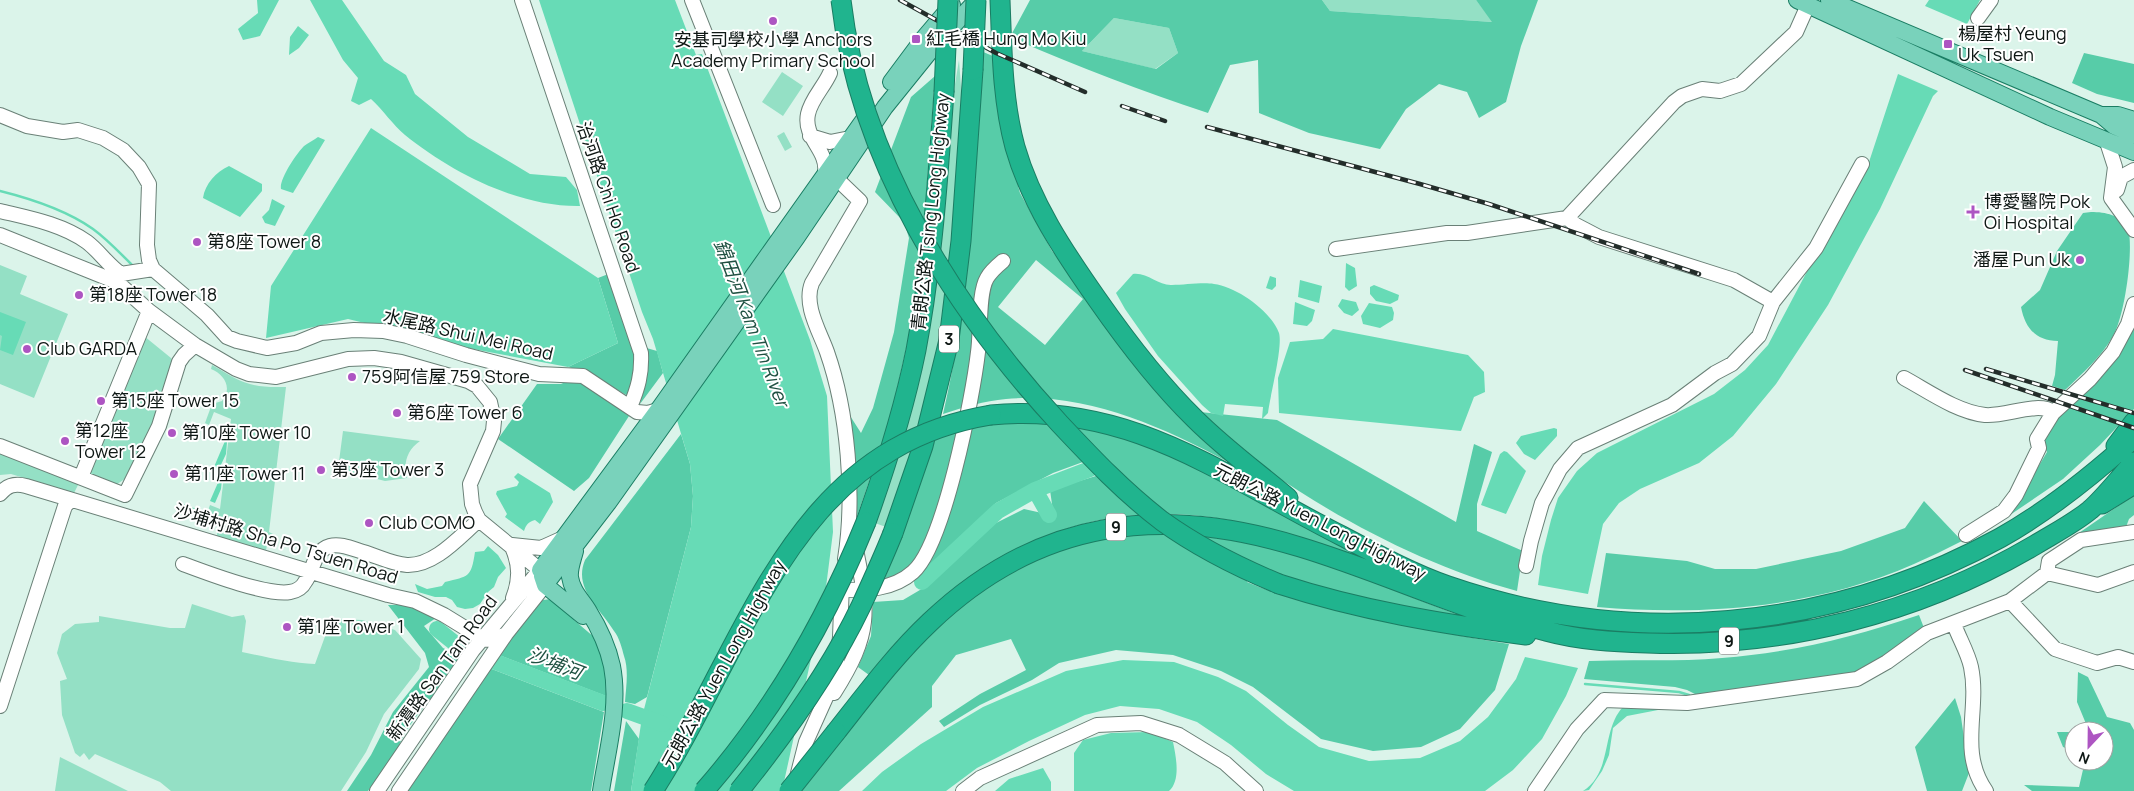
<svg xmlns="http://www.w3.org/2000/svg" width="2134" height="791" viewBox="0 0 2134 791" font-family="Manrope,'Noto Sans TC',sans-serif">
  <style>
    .green { fill: #94e0c5 }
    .forest { fill: #57cca8; fill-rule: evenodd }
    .water { fill: #67dbb6 }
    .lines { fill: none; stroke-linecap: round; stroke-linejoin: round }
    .stream { stroke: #67dbb6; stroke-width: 2.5 }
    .river { stroke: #67dbb6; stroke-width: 16 }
    .minor-casing { stroke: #6a8077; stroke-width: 16 }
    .major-casing { stroke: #1a7d63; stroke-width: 18 }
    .highway-casing { stroke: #1a7d63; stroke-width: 21 }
    .minor { stroke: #fff; stroke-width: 14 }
    .major { stroke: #79d2bb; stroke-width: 16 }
    .highway { stroke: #20b48e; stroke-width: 19 }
    .rail-casing { stroke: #232d2a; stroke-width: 4.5 }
    .rail { stroke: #fff; stroke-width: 2.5; stroke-dasharray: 8; stroke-linecap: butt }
    .highway-bridge-casing { stroke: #1a7d63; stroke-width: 21; stroke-linecap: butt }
    .highway-bridge { stroke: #20b48e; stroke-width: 19 }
    .poi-dot { fill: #ad55c2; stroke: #fff; stroke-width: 2 }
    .labels { text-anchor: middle; stroke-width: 4; stroke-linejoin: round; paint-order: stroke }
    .shield { fill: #fff; stroke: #565d5a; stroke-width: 1 }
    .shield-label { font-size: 16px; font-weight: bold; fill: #0e1714 }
    .poi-label { font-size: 18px; fill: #0e1714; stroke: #fff; text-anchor: start }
    .street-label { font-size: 18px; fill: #0e1714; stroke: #fff }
    .water-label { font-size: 19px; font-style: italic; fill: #205142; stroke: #fff }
  </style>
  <rect width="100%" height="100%" fill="#dbf4ea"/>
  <!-- green -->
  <path class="green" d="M 1322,0 L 1476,0 L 1493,22 L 1330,11 Z
    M 1114,18 L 1169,28 L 1178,53 L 1155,69 L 1082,51 Z
    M 959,60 L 964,125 L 948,298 L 922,429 L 886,527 L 872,522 L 891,468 Z
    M 782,72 L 803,86 L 783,116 L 762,102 Z
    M 784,132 L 792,147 L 785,151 L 777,136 Z
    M 0,265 L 27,276 L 20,294 L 68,314 L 34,398 L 0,384 Z
    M 144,336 L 171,358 L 173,362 L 161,407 L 126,478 L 116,485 L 90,474 L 90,472 Z
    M 212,365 C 243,383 249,388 286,387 L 269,532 L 277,536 L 276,541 L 268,538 L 266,551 L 217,536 L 218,522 L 180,510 L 184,504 L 207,513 L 210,505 L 220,509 L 231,419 L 214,412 L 209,425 L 205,423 L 212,404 L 222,401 C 233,388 224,374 211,369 Z
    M 343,431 L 420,441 C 407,450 403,463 407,478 L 385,481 L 338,469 Z
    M 0,451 L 79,483 L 74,493 L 11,474 L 0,475 Z
    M 192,604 L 232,617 L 244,615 L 246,621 L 242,652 C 267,657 290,663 315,664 L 327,631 L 335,619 L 362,620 L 395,630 L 421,659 L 419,669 L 384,714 L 366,752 L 341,791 L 171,791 L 160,782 L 95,754 L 89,760 L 84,753 L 80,757 L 75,753 L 62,715 L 60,681 L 67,679 L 57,653 L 62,634 L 75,624 L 99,622 L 99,616 L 170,628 L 185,628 Z
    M 60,757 L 128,791 L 55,791 Z"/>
  <!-- forest -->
  <path class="forest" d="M 1030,0 L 1322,0 L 1330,11 L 1492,22 L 1476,0 L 1538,0 L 1521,46 L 1506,102 L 1479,118 L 1467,92 L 1439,84 L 1406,109 L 1380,149 L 1309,133 L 1259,113 L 1258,60 L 1230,65 L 1208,113 C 1140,90 1075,66 1010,37 ZM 1114,18 L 1169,28 L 1178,53 L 1156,69 L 1082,51 Z
    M 981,51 L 995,57 L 1007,147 L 1020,193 L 1052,251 L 1087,296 L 1228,456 L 1226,461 C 1159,425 1084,392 1006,399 C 984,401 964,407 943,414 C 971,294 977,174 981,51 ZM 1036,260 L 1083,299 L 1045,345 L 998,307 Z
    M 2084,53 L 2134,64 L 2134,103 L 2097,94 L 2072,83 Z
    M 935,76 L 921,262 L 910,331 L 889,424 L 855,522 L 857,484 L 847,411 L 861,433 L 873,408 L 894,332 L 909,238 L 904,222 L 875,192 L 911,97 Z
    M 2091,212 C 2106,212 2120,215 2128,228 C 2134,248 2125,316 2113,336 C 2101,357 2083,373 2065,390 L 2052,386 L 2055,375 L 2058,341 C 2036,341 2025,328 2021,307 L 2040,290 L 2057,251 L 2083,213 Z
    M 611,273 L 635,350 L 636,366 L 628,396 L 587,372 L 568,367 L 618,343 L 598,278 Z
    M 2134,324 L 2134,409 L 2100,445 L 2063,479 L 2010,515 L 2047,452 L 2040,438 Z
    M 643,347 L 657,351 L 663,373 L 640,404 L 644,386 Z
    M 572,379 L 581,380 L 629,416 L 589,478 L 574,491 L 498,439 L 537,384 L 561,384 Z
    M 1200,412 L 1277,420 L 1456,522 L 1474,444 L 1492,452 L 1477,504 L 1477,531 L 1523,551 L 1517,591 C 1425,566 1328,515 1251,458 C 1233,445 1217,427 1200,412 Z
    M 1065,420 L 1153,445 L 1393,573 C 1342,555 1292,533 1239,522 C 1127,499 1029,526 943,599 C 933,607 922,615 914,624 C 898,640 884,658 869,675 L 858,667 L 871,636 L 873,602 L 903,600 L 925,587 L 994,524 L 1024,509 L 1042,513 L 1046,521 L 1054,518 L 1050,490 L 1109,472 L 1102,455 L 1053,473 L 996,503 L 923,574 L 884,581 L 936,437 L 976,425 Z
    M 681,434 L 690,464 L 693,496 L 691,527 L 647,697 L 635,704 L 625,702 C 626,687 629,670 624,656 C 622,648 619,637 614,631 C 600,608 573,589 585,560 Z
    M 2134,495 L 2134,515 L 2129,519 L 2126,527 L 2076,535 Z
    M 1924,501 L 1962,541 C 1946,549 1930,557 1914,564 C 1814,608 1704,616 1597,607 L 1606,553 L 1687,561 L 1715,569 L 1756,569 L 1841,551 L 1905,528 Z
    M 1157,532 C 1202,535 1245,541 1288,553 C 1349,569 1407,597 1467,618 L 1416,610 L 1301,584 L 1253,566 L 1247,582 C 1272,593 1301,601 1327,608 C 1387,623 1448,634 1509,644 L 1495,690 L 1460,729 L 1421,747 L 1373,751 L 1321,739 L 1253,687 L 1221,671 L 1173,655 L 1116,650 L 1059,663 L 1032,680 L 980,705 L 944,727 L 939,721 L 980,694 L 1026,670 L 1011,639 L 956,655 L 932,686 L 932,707 L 839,791 L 802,791 C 852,726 907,645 974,595 C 1027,555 1092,537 1157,532 Z
    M 551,599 L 578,616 L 574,620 L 594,637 L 605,665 L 606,696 L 499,655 L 537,605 L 543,600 Z
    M 388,605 L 406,605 L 436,618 L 424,626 L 443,648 L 460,656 L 435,695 L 420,711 L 404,734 L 397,750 L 368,791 L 347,791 L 371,755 L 393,712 L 429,667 L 425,653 Z
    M 1919,615 L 1924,628 L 1855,676 L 1699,696 L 1687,690 L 1675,687 L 1584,679 L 1589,661 C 1633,659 1678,662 1722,658 C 1790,653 1854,637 1919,615 Z
    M 489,668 L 604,712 L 591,791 L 405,791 Z
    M 2078,672 L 2088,677 L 2107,717 L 2130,723 L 2134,730 L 2134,791 L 2032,791 L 2024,785 L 2079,787 L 2085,761 L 2104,761 L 2104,731 L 2089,731 L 2077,702 Z
    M 1955,698 L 1961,717 L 1969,773 L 1962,791 L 1927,791 L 1915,747 Z
    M 626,721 L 639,739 L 631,791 L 614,791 Z
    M 2057,732 L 2074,732 L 2074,751 L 2063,747 Z"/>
  <!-- water -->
  <path class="water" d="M 257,0 L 279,0 L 260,36 L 243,40 L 238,29 L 258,13 Z
    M 310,0 L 342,0 L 384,61 L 406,75 L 415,94 L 468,137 L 530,174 L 566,177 L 577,190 L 580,206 C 519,207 452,173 405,135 C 393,125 383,110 371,99 L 359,105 L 351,101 L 358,78 L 343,60 Z
    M 539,0 L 675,0 L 696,55 L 702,54 L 810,340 L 827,396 L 833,532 L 825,595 L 782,791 L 631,791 L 642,717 L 691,527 L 693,496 L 690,464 L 653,339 L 642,312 Z
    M 1929,0 L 1980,0 L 1967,24 L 1925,6 Z
    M 298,26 L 309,35 L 299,48 L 289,55 L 290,37 Z
    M 1898,74 L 1938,91 L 1933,96 L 1880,209 L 1828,305 L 1776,384 L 1733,436 L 1699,463 L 1640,489 L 1619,503 L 1603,524 L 1588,594 L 1538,585 L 1542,556 L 1551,520 L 1558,498 L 1577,471 L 1597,453 L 1714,394 L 1745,370 L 1768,345 L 1838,213 L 1868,165 Z
    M 371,128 L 598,278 L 618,343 L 568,367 L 473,349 L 348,319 L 266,338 L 271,286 Z
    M 318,137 L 325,140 L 293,193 L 281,189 C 279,179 297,153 304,146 C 308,143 314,140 318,137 Z
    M 229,166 L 262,184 L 262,191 L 240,217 L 203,198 C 205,184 216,172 229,166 Z
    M 272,199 L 285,206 L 275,226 L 265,223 L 262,217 L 269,210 Z
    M 1346,263 L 1355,268 L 1357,286 L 1349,291 L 1345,287 Z
    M 1133,274 C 1147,272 1159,286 1172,285 C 1184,285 1203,282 1214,284 C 1237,287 1271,311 1279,333 C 1283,347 1270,396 1268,413 L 1262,419 L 1263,407 L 1225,404 L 1223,416 L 1211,413 L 1202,405 L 1158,356 L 1125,309 L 1116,293 Z
    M 1270,276 L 1276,278 L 1276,286 L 1272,290 L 1266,288 Z
    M 1300,280 L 1322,286 L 1319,303 L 1298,297 Z
    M 1374,285 L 1399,295 L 1398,300 L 1390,304 L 1376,301 L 1370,294 L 1370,287 Z
    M 1342,299 L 1356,302 L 1359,310 L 1352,316 L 1344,313 L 1338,306 Z
    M 1295,302 L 1315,310 L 1312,321 L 1307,326 L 1293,324 Z
    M 1369,303 L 1392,307 L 1394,313 L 1393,320 L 1380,328 L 1363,324 L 1361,316 Z
    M 0,312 L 26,322 L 13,355 L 0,350 L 2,336 L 0,335 Z
    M 1333,329 L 1468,355 L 1484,372 L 1485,392 L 1474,397 L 1461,431 L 1279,413 L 1278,378 L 1290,342 L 1323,339 Z
    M 1554,428 L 1557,429 L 1557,436 L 1535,460 L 1524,454 L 1516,443 L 1521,436 Z
    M 225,441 L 227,442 L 226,454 L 219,469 L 214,467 Z
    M 1504,451 L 1507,452 L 1526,471 L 1506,514 L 1481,505 L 1500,454 Z
    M 518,473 L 550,493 L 553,502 L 540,524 L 535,520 C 528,522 526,525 524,531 L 505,517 L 507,514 L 496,494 L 497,491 L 517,486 L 519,482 L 514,477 Z
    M 220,478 L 222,479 L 221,489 L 215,503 L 210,501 Z
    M 488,546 L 498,555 L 506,568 L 498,577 L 494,587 L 488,592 L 480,604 L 473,608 L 465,609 L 457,607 L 452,600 L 446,597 L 435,597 L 418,592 L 415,584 L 427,589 L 442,586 L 445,582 C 469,576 471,578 475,552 L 484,551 Z
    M 1525,657 L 1578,668 L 1566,696 L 1542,739 L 1513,770 L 1485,791 L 1294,791 L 1266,774 L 1231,745 L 1197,722 L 1159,709 L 1120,706 L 1085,715 L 1029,741 L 977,768 L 946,791 L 862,791 L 882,772 L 921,744 L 983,707 L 1066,671 L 1123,660 L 1174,662 L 1218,677 L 1246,691 L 1288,725 L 1319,747 L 1369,761 L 1420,758 L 1460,741 L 1488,717 L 1516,679 Z
    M 1661,706 L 1658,710 L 1627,716 L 1613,728 L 1609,755 L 1602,771 L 1589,790 L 1583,791 C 1613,772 1601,730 1623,707 Z
    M 1149,732 L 1173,742 C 1176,757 1181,780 1169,791 L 1074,791 L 1074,753 L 1083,740 L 1111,733 Z
    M 1043,768 L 1051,782 L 1051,791 L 995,791 L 1009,779 Z"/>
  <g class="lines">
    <!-- stream -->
    <path class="stream" d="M 0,191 C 32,199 66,210 93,229 C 108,240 121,254 133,266
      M 1585,684 L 1679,692 L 1689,695"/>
    <!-- river -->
    <path class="river" d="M 1035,490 L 1049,515
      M 922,582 L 998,511 L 1035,490 L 1090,469
      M 437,629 L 462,649
      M 493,661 L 603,703
      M 627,711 L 663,724"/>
    <!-- minor casing -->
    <g class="minor-casing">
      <path id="minor" d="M 522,0 L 641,353 C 642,374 638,388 630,407
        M 692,0 L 773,205
        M 1978,18 L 1991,0
        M 0,115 L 27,126 L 63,132 L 78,130 L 103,138 L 123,150 L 139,167 L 149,184 L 147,245 L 149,260 L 153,269 L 207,315 L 227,337 L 237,341 L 267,348 L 296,343 L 321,333 L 354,330 L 383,331 L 407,336 L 466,355 L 539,374 L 583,376 L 637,412 L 648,413 L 658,410
        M 810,136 L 830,142 L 850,138
        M 2107,142 L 2115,167 L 2111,198 L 2134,230
        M 825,172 C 828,150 803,138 808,114 C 811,99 824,87 830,73
        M 837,179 L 860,201 L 812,283 C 803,305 820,332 827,352 C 848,412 855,496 845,559
        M 2117,190 L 2121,177 L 2134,170
        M 0,211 C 29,218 62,224 87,242 C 99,251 108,265 121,274 L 153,269
        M 1567,218 L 1576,225 L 1599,237 L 1734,280 L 1773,302
        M 0,235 L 117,282 L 149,311 L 195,345 L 236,369 L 249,374 L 276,377 L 348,359 L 374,358 L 401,362 L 468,381 L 477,386 L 490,402 L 494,421 L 493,431 L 470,484 L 472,504 L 475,512 L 479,520 L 540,570 L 473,650 L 377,791
        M 1336,249 L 1447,233 L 1467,233 L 1567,218 L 1674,102 L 1682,96 L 1702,89 L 1720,91 L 1741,84 L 1796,32 L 1808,5
        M 1904,378 C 1928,391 1957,412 1985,415 C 2005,417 2038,401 2053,412
        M 0,446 L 125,495 L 159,426 L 179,362 L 184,355 L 195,345
        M 81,477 L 149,311
        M 0,494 C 7,485 15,483 26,486 L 388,595 L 415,601 L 444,615 L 483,639 L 493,640 L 506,634
        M 1966,535 L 2004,511 L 2016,495 L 2039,448 L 2037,439 L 2053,413 L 2090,379 L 2113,352 L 2128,324 L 2134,304
        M 512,545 L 541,548 L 561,539
        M 512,547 C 520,565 520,580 513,598
        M 183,564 C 207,573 267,596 290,592 C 296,591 302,588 305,582 C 314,570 313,551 330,546 C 340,543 353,549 363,552 C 377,556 392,564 407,565 C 435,566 460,536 479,520
        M 1526,566 L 1531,541 L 1542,503 L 1560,469 L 1578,448 L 1672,405 L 1715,373 L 1732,364 L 1759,336 L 1773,302 L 1816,248 L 1862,164
        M 2047,573 L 2098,585 L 2134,572
        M 841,590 C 866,590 893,590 913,572 C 944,545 973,396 978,352 C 981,333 978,293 987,278 C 991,271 997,266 1003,261
        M 2010,601 L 2055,649 L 2097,663 L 2118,657 L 2134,662
        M 1954,624 C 1959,638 1968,653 1971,667 C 1980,710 1958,751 1986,791
        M 834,693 C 872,633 869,612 855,545
        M 0,706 L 65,506 L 71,500
        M 796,781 L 806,742 L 828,693 L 836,669 L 840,637 L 842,583
        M 399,791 L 506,634 L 545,585
        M 963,791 L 980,778 L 1097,725 L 1141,723 L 1179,735 L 1225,763 L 1256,791
        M 1535,791 L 1577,729 L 1604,700 L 1687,703 L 1857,679 L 1887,662 L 1927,633 L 2010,601 L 2047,573 L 2049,561 L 2081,540 L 2134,532"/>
    </g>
    <!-- major casing -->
    <g class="major-casing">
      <path id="major" d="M 1797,0 L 2050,117 L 2134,152
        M 1829,0 L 2101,115 L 2114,126 L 2134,135
        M 891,82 L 923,39 L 952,5
        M 2101,115 L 2118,115 L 2134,120
        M 575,551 C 573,559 569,569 570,577 C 572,591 581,599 588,610 C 598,626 608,647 612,666 C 620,707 607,751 601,791
        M 540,570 L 661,406 L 868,114
        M 542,576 L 545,585 L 583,616
        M 545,585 L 608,503 L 797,237 L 885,107 L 935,45 L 977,0"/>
    </g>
    <!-- highway casing -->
    <g class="highway-casing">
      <path id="highway" d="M 1000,0 C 1002,49 1002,99 1015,147 C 1031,203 1064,252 1097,299 C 1127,342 1158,383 1195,419 C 1224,448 1257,472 1288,498
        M 991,415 C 1132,402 1223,476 1342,536 C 1376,554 1411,573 1448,586 C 1631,649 1830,631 2000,538 C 2048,511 2093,475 2134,438
        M 2116,446 L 2134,422
        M 2102,504 L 2134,484
        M 866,522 C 886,466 904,409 916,350 C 932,265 938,179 944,92
        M 893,533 L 923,446 L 949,340 L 961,241 L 973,70
        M 1279,584 C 1359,610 1442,624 1526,635
        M 836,732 C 866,694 895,655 930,622 C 1038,519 1161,504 1300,547 C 1383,572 1461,610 1546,631 C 1579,640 1613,642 1647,643 C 1782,648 1918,614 2035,545 C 2053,534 2073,524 2090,510 C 2105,497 2120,477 2134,462"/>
    </g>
    <!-- minor -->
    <use href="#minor" class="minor"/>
    <!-- major -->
    <use href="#major" class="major"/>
    <!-- highway -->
    <use href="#highway" class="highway"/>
    <!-- rail casing -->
    <g class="rail-casing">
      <path id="rail" d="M 900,0 L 996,53 L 1085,92
        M 1122,106 L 1165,121
        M 1207,127 L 1420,184 L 1489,204 L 1699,274
        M 1986,369 L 2134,413
        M 1965,370 L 2134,428"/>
    </g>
    <!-- rail -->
    <use href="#rail" class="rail"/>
    <!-- highway-bridge casing -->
    <g class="highway-bridge-casing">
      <path id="highway-bridge" d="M 841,0 C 859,159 953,308 1060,424 C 1092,458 1124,492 1162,521 C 1198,547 1238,567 1279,584
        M 973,70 L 976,0
        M 944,92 L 948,0
        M 653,791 C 748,644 790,448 991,415
        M 704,791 C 774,711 826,621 866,522
        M 739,791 C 785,734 829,673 861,606 C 872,582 883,558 893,533
        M 789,791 L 836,732"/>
    </g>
    <!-- highway-bridge -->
    <use href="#highway-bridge" class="highway-bridge"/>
  </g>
  <!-- markers -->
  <g class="poi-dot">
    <circle cx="773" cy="21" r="5"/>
    <rect x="911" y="34" width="10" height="10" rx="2.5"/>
    <rect x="1943" y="39" width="10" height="10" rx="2.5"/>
    <path d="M1970.5 204.5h5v5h5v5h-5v5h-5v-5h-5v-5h5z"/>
    <circle cx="197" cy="242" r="5"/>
    <circle cx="2080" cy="260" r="5"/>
    <circle cx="79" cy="295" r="5"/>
    <circle cx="27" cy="349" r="5"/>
    <circle cx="352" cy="377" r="5"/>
    <circle cx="101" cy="401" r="5"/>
    <circle cx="397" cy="413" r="5"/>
    <circle cx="172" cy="433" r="5"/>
    <circle cx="65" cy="441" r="5"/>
    <circle cx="321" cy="470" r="5"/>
    <circle cx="174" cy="474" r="5"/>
    <circle cx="369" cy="523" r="5"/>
    <circle cx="287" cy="627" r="5"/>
  </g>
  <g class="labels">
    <!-- shield labels -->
    <g class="shield">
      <rect x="939" y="325.5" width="20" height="27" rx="4"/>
      <rect x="1106" y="513.5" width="20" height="27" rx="4"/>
      <rect x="1719" y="627.5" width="20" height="27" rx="4"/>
    </g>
    <g class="shield-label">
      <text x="949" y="345">3</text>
      <text x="1116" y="533">9</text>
      <text x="1729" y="647">9</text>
    </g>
    <!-- poi labels -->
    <g class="poi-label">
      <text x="1958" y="40">楊屋村 Yeung<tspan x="1958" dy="21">Uk Tsuen</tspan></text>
      <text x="926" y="45">紅毛橋 Hung Mo Kiu</text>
      <text x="773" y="46" text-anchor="middle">安基司學校小學 Anchors<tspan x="773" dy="21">Academy Primary School</tspan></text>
      <text x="1984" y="208">博愛醫院 Pok<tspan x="1984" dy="21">Oi Hospital</tspan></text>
      <text x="207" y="248">第8座 Tower 8</text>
      <text x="2070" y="266" text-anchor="end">潘屋 Pun Uk</text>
      <text x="89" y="301">第18座 Tower 18</text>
      <text x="37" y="355">Club GARDA</text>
      <text x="362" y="383">759阿信屋 759 Store</text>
      <text x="111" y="407">第15座 Tower 15</text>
      <text x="407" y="419">第6座 Tower 6</text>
      <text x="75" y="437">第12座<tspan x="75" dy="21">Tower 12</tspan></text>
      <text x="182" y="439">第10座 Tower 10</text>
      <text x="331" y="476">第3座 Tower 3</text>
      <text x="184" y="480">第11座 Tower 11</text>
      <text x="379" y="529">Club COMO</text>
      <text x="297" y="633">第1座 Tower 1</text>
    </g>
    <!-- street labels -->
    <g class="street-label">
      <text transform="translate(608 197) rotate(71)" y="6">治河路 Chi Ho Road</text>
      <text transform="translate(931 212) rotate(-84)" y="6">青朗公路 Tsing Long Highway</text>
      <text transform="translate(468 335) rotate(13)" y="6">水尾路 Shui Mei Road</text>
      <text transform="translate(1320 522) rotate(27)" y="6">元朗公路 Yuen Long Highway</text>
      <text transform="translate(286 544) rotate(17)" y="6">沙埔村路 Sha Po Tsuen Road</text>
      <text transform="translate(724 664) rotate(-61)" y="6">元朗公路 Yuen Long Highway</text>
      <text transform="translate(442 668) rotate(-54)" y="6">新潭路 San Tam Road</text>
    </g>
    <!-- water labels -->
    <g class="water-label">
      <text transform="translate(752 323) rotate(69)" y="7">錦田河 Kam Tin River</text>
      <text transform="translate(555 663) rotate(21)" y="7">沙埔河</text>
    </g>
  </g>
  <!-- north arrow -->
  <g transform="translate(2089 746) rotate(202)"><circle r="24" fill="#ffffff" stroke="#9fa2a1"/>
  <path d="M0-4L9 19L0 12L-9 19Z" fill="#ad55c2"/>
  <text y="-8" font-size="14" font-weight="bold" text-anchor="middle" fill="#0e1714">N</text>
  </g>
</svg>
